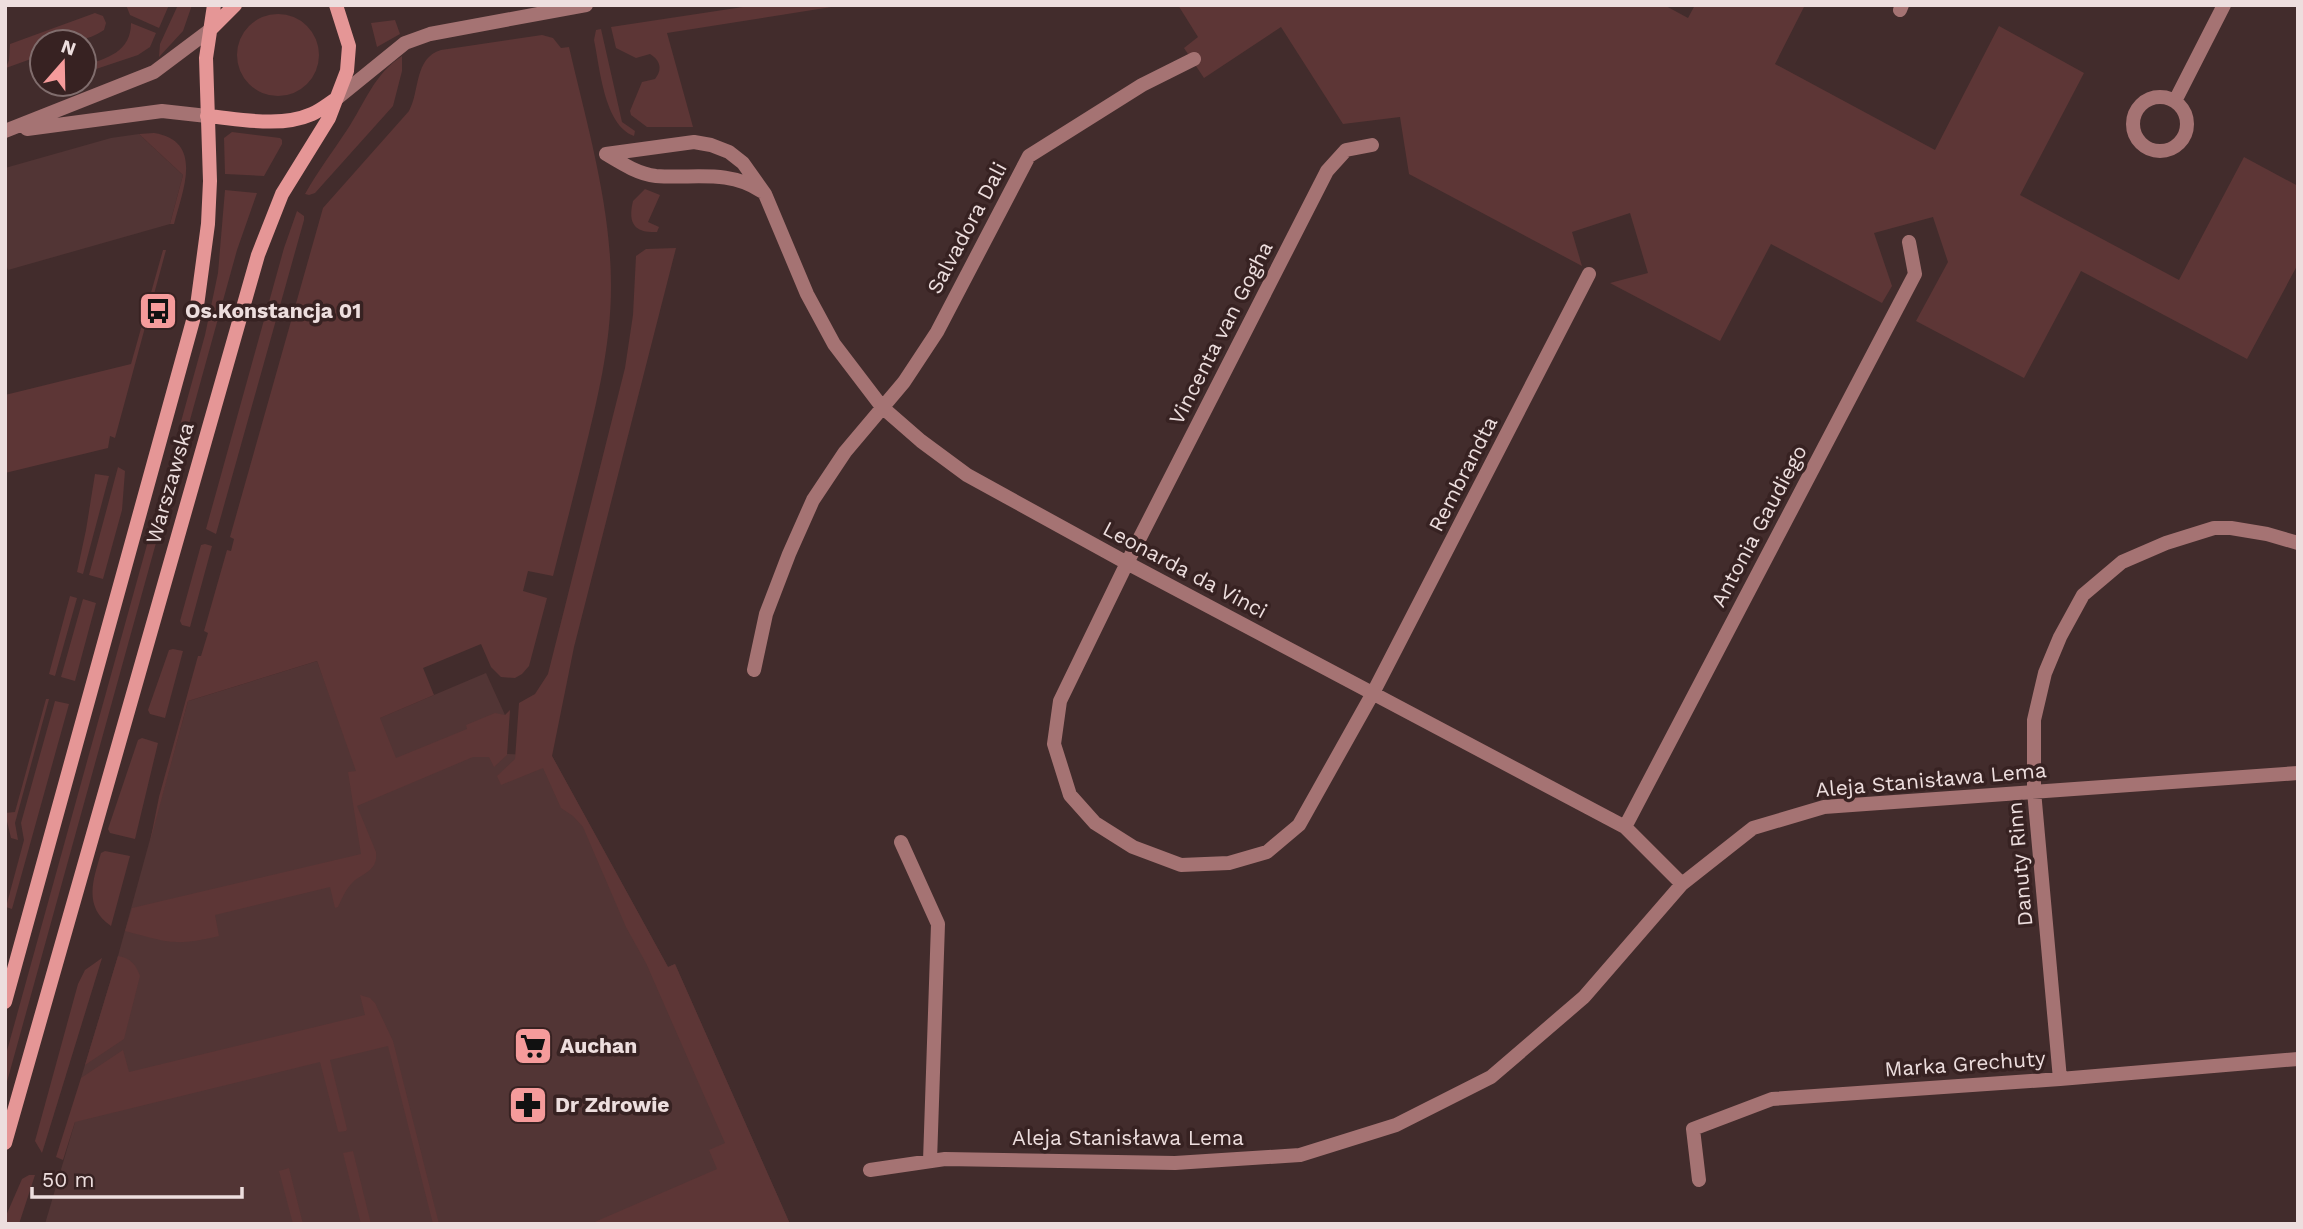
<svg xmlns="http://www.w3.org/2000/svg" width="2303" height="1229" viewBox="0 0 2303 1229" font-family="'Work Sans',sans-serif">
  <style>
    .built { fill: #523535 }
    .green { fill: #5d3636 }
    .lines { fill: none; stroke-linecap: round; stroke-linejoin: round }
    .street { stroke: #a57373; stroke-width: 14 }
    .secondary { stroke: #e59696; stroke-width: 14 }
    .labels { text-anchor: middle; stroke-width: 7; stroke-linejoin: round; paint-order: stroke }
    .street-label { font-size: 21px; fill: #eddede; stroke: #372222 }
    .poi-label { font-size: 21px; font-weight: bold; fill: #eddede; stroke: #372222; text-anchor: start }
  </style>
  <rect width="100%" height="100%" fill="#422c2c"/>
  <!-- built -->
  <path class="built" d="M 139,134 L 183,175 L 170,224 L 8,270 L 5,261 L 5,168 L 111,138 Z
    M 317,661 L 344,733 L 486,673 L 505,715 L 486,753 L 552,756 L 668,967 L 675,964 L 790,1224 L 45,1224 L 75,1122 L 81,1078 L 118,956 L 188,701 Z"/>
  <!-- green -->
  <path class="green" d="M 126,5 L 169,5 L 159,28 L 130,15 Z
    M 178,5 L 192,5 L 183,31 L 159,57 L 160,44 Z
    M 756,5 L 844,5 L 667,33 L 693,127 L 647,127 L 631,115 L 630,111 L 642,82 L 655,79 C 663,69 660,60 650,54 L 636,58 L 616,48 L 611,27 Z
    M 1178,5 L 1664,5 L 1688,18 L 1695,5 L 1805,5 L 1775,64 L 1935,150 L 1999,26 L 2084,73 L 2020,195 L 2179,280 L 2244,157 L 2298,186 L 2298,264 L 2247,359 L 2081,271 L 2024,378 L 1916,321 L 1948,262 L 1933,217 L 1874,233 L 1892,286 L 1882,303 L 1771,244 L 1720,341 L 1610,283 L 1648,273 L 1630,213 L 1572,232 L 1582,266 L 1409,174 L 1400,117 L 1343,124 L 1281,27 L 1204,78 L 1184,48 L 1198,37 Z
    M 95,13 L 103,16 L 106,23 L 104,30 C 85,43 64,42 42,42 L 42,55 L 6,68 L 9,60 L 10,44 Z
    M237 55a41 41 0 1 1 82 0a41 41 0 1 1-82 0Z
    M 395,20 L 400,34 L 377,47 L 371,23 Z
    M 131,23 L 156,33 L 150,47 L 138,55 L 84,73 L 84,66 C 107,58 131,52 131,23 Z
    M 601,29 L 622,122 L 635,131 L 634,136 C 604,125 600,68 594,40 L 596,30 Z
    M 542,35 L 553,38 L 561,48 L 569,47 C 587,125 611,205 611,286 C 611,346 597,401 583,458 C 573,498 563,537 553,576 L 528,571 L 523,591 L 547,598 L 529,666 L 522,674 L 515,678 L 501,677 L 491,667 L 481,644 L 423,668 L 434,695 L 380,718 L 396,758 L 467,729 L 466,725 L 495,713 L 505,715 L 510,710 L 507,755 L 494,767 L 489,757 L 473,757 L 357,806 L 376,852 C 378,871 364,872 353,882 C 346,889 342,898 338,907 L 335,908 L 330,887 L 215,915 L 219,936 C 174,947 168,942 125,931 L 132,908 L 361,854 L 348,772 L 356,771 L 317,661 L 188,701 L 150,842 L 159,797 L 198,656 L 201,656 L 208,633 L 204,631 L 227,550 L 231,551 L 234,539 L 230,537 L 323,208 L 409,111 C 420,91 414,58 441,50 Z
    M 402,56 L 402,71 L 393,106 L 315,193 L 309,195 L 305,194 C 318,171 333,151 347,130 C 365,103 374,74 402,56 Z
    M 232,132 L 280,138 L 282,140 L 282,144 L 264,176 L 225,174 L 224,138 Z
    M 154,133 C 205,141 182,192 174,224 L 170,224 L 183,175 L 139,134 Z
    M 645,189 L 660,195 L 648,222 L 659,227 L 657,232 C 633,233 628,222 633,201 Z
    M 225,190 L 257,193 L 237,250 L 5,1089 L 5,1058 L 205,335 L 218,273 Z
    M 297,211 L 304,216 L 304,220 L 216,534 L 206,529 L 284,248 Z
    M 676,248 L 574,647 L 552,756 L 668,967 L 675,964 L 790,1224 L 590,1224 L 717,1169 L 709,1150 L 725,1143 L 646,963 L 626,927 L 583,827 L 573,816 L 561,808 L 543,768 L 501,785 L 497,776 L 515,759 L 519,703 L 535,694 L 548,674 L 625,368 L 633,315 L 636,256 L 646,249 Z
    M 163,250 L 166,250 L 115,438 L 110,436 L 108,448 L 5,473 L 5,395 L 131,364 Z
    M 118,467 L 125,471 L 122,510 L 103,579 L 89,575 Z
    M 95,474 L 109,476 L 83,574 L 77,572 L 86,530 Z
    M 205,544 L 212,546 L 190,627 L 182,625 L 180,621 L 201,545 Z
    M 70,596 L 77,598 L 55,676 L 49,674 Z
    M 83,599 L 96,603 L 75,681 L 61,677 Z
    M 173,649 L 183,651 L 165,718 L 150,714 L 148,710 L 169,650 Z
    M 46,699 L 49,699 L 15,823 L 18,840 L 11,838 L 5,813 L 15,812 Z
    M 55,701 L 69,704 L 12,909 L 6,907 L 24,840 L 21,823 Z
    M 142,738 L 158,743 L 135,839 L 110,833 L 108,829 L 138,740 Z
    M 105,851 L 130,856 L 111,926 C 83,907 93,880 101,853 Z
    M 118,956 C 131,958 136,965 140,976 L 124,1039 L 85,1065 Z
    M 102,958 L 42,1153 L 35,1141 L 78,984 L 85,970 Z
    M 360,995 L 370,998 L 375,1003 L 393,1041 L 439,1224 L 433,1224 L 388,1046 L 330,1060 L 347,1129 L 346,1131 L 339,1132 L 338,1131 L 320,1062 L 75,1122 L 63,1160 L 56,1157 L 81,1078 L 123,1050 L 129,1072 L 365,1015 Z
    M 353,1151 L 371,1224 L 361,1224 L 343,1153 Z
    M 289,1168 L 303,1224 L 293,1224 L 279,1171 Z
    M 29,1175 L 35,1175 L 19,1224 L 5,1224 L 5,1218 L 22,1179 Z"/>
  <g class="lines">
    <!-- street -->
    <path class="street" d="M 1900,10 L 1902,5
      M2133 124a27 27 0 1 1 54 0a27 27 0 1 1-54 0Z
      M 336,99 L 405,43 L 430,34 L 586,5
      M 2175,101 L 2224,5
      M 27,129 L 162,111 L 207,116
      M 5,131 L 154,72 L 210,30
      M 1372,145 L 1346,150 L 1327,171 L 1127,563 L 1060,701 L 1054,744 L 1070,795 L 1095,823 L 1133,847 L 1181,865 L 1229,863 L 1267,852 L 1299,825 L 1373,693 L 1589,274
      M 606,154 L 694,142 L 711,145 L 729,152 L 743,163 L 765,194 L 807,294 L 834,344 L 882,407 L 921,441 L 967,475 L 1127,563 L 1625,827 L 1682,884
      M 606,154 C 621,163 638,174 656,176 C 693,179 728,169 761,191
      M 754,670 L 766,614 L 789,554 L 813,500 L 845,452 L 904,382 L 937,332 L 1029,156 L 1142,85 L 1194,59
      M 1625,827 L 1915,274 L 1909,242
      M 901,842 L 938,924 L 930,1161
      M 2060,1079 L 2034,791 L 2034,720 L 2045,673 L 2060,637 L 2083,595 L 2122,562 L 2166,543 L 2214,528 L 2231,528 L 2267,534 L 2298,543
      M 870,1170 L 945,1159 L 1175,1163 L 1300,1155 L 1396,1125 L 1491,1077 L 1584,997 L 1682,884 L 1753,828 L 1824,807 L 2298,773
      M 1699,1180 L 1693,1129 L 1772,1099 L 2060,1079 L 2298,1059"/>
    <!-- secondary -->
    <path class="secondary" d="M 210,30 L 235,5
      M 207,116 C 241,119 280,128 312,114 C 321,110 328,104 336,99
      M 5,1002 L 197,306 L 208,224 L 210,181 L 206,58 L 214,5
      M 5,1143 L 258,255 L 282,194 L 329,118 L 347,71 L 349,46 L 336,5"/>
  </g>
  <!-- icons -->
  <defs>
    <g id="bus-square" transform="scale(2.0125)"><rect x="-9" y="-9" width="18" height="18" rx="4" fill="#f59b9b" stroke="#372222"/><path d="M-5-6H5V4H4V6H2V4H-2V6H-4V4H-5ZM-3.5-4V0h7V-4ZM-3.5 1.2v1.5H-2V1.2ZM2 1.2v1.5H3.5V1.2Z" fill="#111"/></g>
    <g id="supermarket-square" transform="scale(2.0125)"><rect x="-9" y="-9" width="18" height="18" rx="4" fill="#f59b9b" stroke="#372222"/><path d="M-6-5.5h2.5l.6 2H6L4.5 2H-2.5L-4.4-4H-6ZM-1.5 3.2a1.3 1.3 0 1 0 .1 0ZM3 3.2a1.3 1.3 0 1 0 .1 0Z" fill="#111"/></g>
    <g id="pharmacy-square" transform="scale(2.0125)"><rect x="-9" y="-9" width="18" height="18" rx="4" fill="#f59b9b" stroke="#372222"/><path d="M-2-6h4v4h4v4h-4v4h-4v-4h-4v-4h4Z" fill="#111"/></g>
  </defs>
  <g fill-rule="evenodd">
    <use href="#bus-square" x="158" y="311"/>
    <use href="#supermarket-square" x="533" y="1046"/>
    <use href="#pharmacy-square" x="528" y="1105"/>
  </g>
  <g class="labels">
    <!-- street labels -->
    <g class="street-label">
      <text transform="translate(967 228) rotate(-62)" y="7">Salvadora Dali</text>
      <text transform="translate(1221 333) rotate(-63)" y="7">Vincenta van Gogha</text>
      <text transform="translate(1463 474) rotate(-63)" y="7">Rembrandta</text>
      <text transform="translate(170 483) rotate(-74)" y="7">Warszawska</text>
      <text transform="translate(1759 526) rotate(-62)" y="7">Antonia Gaudiego</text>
      <text transform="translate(1185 570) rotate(28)" y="7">Leonarda da Vinci</text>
      <text transform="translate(1931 780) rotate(-5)" y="7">Aleja Stanisława Lema</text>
      <text transform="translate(2020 864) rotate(-95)" y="7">Danuty Rinn</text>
      <text transform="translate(1965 1064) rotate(-4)" y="7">Marka Grechuty</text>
      <text x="1128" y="1145">Aleja Stanisława Lema</text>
    </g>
    <!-- poi labels -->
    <g class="poi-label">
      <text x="185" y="318">Os.Konstancja 01</text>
      <text x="560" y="1053">Auchan</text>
      <text x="555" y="1112">Dr Zdrowie</text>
    </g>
  </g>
  <!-- border -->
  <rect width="2303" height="1229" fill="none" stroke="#eddede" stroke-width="14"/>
  <!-- north arrow -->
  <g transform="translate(63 63) rotate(20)"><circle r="33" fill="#372222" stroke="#806d6d" stroke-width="2"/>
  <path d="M0-5L12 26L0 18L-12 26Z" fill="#f59b9b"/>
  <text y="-10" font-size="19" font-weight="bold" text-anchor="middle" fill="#eddede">N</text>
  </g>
  <!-- scale -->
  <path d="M32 1187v10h210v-10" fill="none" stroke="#eddede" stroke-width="3.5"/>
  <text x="42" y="1187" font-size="21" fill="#eddede" stroke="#372222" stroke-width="5" paint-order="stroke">50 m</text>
</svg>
